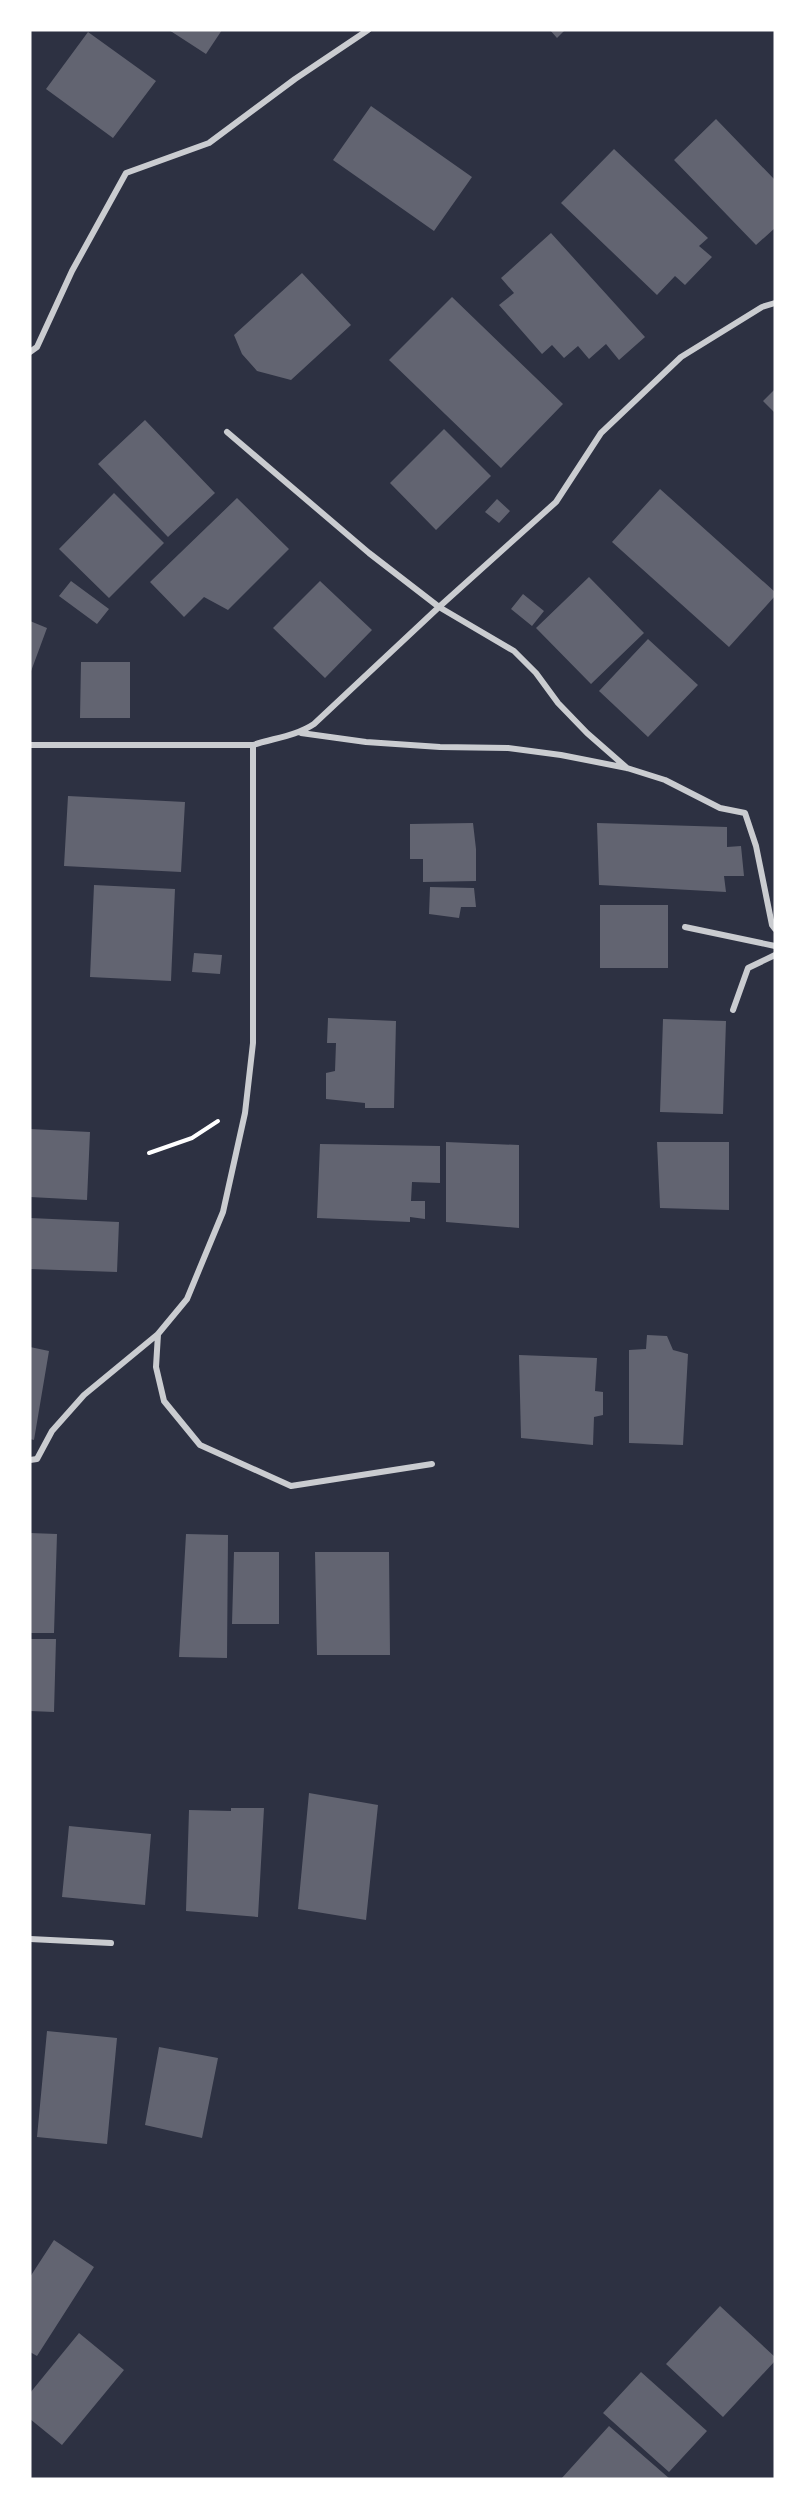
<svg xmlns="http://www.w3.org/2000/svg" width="805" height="2509" viewBox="0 0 805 2509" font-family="Spectral,serif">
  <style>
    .building { fill: #626471 }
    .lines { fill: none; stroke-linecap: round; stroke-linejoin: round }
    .path { stroke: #fff; stroke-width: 4 }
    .minor { stroke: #caccd0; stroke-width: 6 }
  </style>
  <rect width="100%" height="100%" fill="#2d3142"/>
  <!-- building -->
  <path class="building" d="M 169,30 L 222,30 L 206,54 Z
    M 550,30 L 565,30 L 557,38 Z
    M 88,32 L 156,81 L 113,138 L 46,89 Z
    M 371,106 L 472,177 L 434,231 L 333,160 Z
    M 716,119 L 775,180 L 775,228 L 756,245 L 674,160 Z
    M 614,149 L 708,238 L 699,246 L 712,257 L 685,285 L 675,276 L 657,295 L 561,203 Z
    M 551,233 L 645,337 L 619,360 L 606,344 L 589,359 L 578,346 L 564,358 L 552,345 L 542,354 L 499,305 L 514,293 L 501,278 Z
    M 302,273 L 351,325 L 291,380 L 257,371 L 242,354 L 234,335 Z
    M 452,297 L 563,404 L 501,468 L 389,360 Z
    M 775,389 L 775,413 L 763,401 Z
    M 145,420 L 215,493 L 168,537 L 98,464 Z
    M 444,429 L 491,476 L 436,530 L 390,483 Z
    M 660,489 L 775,592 L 775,596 L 729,647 L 612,542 Z
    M 114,493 L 164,543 L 109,598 L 59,549 Z
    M 237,498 L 289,549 L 228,610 L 204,597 L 184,617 L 150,582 Z
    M 497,499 L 510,511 L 499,523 L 485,512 Z
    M 589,577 L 644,633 L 591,684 L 536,628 Z
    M 71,581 L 109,609 L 97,624 L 59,596 Z
    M 320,581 L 372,630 L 325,678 L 273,628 Z
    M 523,594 L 544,611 L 532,626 L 511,609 Z
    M 30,621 L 47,628 L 30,674 Z
    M 648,639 L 698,685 L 648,737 L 599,691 Z
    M 81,662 L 130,662 L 130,718 L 80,718 Z
    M 68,796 L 185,802 L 181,872 L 64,866 Z
    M 473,823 L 476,849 L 476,881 L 423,882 L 423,859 L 410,859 L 410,824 Z
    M 597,823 L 727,827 L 727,847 L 741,846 L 744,876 L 724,876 L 726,892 L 599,885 Z
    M 94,885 L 175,889 L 171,981 L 90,977 Z
    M 430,887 L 474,888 L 476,907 L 461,907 L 459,918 L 429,914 Z
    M 600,905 L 668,905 L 668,968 L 600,968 Z
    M 194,953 L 222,955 L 220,974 L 192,972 Z
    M 328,1018 L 396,1021 L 394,1108 L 365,1108 L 365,1103 L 326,1099 L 326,1073 L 335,1071 L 336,1043 L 327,1043 Z
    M 663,1019 L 726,1021 L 723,1114 L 660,1112 Z
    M 30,1129 L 90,1132 L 87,1200 L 30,1197 Z
    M 446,1142 L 519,1145 L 519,1228 L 446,1222 Z
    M 657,1142 L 729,1142 L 729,1210 L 660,1208 Z
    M 320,1144 L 440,1146 L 440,1183 L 412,1182 L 411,1201 L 425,1201 L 425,1219 L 410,1217 L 410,1222 L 317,1218 Z
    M 30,1218 L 119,1222 L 117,1272 L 30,1269 Z
    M 647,1335 L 667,1336 L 673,1350 L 688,1354 L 683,1445 L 629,1443 L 629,1350 L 646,1349 Z
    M 30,1347 L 49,1351 L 34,1440 L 30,1439 Z
    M 519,1355 L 597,1358 L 595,1391 L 603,1392 L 603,1415 L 594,1417 L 593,1445 L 521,1438 Z
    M 30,1533 L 57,1534 L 54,1633 L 30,1633 Z
    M 186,1534 L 228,1535 L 227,1658 L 179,1657 Z
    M 234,1552 L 279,1552 L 279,1624 L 232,1624 Z
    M 315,1552 L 389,1552 L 390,1655 L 317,1655 Z
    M 30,1639 L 56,1639 L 54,1712 L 30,1711 Z
    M 309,1793 L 378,1805 L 366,1920 L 298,1909 Z
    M 231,1808 L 264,1808 L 258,1917 L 186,1911 L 189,1810 L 231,1811 Z
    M 69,1826 L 151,1834 L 145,1905 L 62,1897 Z
    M 47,2031 L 117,2038 L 107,2144 L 37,2137 Z
    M 159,2047 L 218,2058 L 202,2138 L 145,2125 Z
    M 54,2240 L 94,2267 L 37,2356 L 30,2352 L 30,2277 Z
    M 720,2306 L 775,2357 L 775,2361 L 723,2417 L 666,2364 Z
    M 79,2333 L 124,2370 L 62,2445 L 30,2419 L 30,2393 Z
    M 641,2372 L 707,2431 L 669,2472 L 603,2413 Z
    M 609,2426 L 670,2479 L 561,2479 Z"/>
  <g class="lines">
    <!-- path -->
    <path class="path" d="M 149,1153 L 192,1138 L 218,1121"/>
    <!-- minor -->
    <path class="minor" d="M 30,352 L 37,347 L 72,271 L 126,173 L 209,143 L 295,79 L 368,30
      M 227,432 L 369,553 L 439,607 L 514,651 L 536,673 L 558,703 L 587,733 L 627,768
      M 301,733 L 366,742 L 440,747 L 508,748 L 561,755 L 627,768 L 665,780 L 720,808 L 745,813 L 756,846 L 772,925 L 775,929
      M 30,745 L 253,745 C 274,738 296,736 314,724 L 439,607 L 556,502 L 601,433 L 681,357 L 762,307 L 775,303
      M 685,927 L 775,946
      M 733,1010 L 748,968 L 775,955
      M 158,1334 L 156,1367 L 164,1401 L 200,1445 L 291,1486 L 432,1464
      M 30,1460 L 37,1459 L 52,1431 L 84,1395 L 158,1334 L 187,1299 L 223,1212 L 245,1113 L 253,1043 L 253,745
      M 30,1939 L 111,1943"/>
  </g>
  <!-- border -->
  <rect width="805" height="2509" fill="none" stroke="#ffffff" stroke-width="63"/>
</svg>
